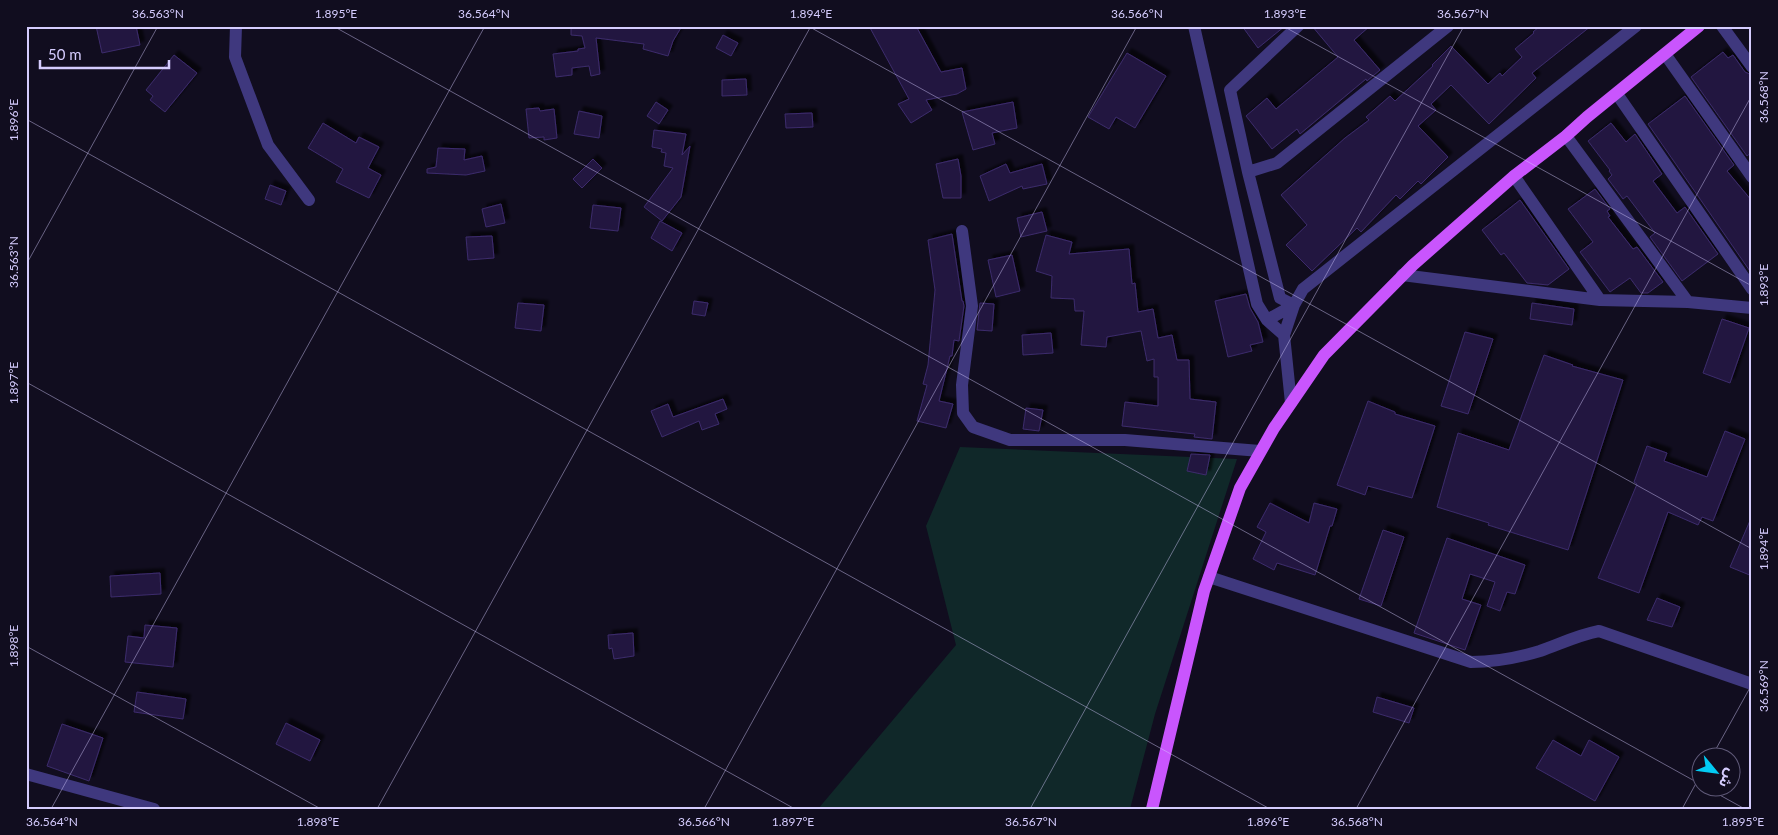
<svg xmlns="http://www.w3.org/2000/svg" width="1778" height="835" viewBox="0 0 1778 835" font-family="Lato,'Noto Sans Arabic',sans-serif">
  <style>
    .green { fill: #102829 }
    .building { fill: #241940; stroke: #3c2b6c; filter: url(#shadow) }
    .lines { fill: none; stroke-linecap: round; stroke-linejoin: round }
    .minor { stroke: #3f387e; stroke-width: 12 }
    .primary { stroke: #c955fd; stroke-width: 12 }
    .ticks { fill: none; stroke: #d5ccfe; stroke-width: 1; stroke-opacity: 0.45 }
    .neatline { fill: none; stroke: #d5ccfe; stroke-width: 2 }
    .ticks-label { font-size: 12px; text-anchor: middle; fill: #d5ccfe }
  </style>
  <defs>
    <filter id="shadow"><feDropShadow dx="4.5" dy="-4.5" stdDeviation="1" flood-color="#0009"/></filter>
  </defs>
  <rect width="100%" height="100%" fill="#110d1f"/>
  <!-- green -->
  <path class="green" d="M 960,447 L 1237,459 L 1155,714 L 1130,809 L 818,809 L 956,645 L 926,526 Z"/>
  <!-- building -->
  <path class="building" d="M 96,26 L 136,26 L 140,45 L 102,53 Z
    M 571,26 L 682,26 L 673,41 L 668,56 L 643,49 L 644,44 L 596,38 L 600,74 L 591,76 L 589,66 L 572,68 L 572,75 L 556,77 L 553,54 L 578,51 L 578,49 L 585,48 L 582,36 L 571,35 Z
    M 869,26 L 916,26 L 941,72 L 962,68 L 966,89 L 957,94 L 926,100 L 932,110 L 911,123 L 898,104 L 909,99 Z
    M 1242,26 L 1285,26 L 1258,48 Z
    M 1312,26 L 1370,26 L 1354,40 L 1380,70 L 1367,81 L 1366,79 L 1300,134 L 1297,129 L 1272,149 L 1246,116 L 1267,98 L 1276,109 L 1338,57 Z
    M 1540,26 L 1591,26 L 1532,73 L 1536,78 L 1489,124 L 1451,85 L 1431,104 L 1436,110 L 1418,126 L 1448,157 L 1421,184 L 1418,181 L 1400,199 L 1396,195 L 1361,232 L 1357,228 L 1312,271 L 1286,245 L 1307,225 L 1281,195 L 1345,138 L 1369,120 L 1366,117 L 1390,96 L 1395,101 L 1433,66 L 1432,65 L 1451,46 L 1488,84 L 1500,73 L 1502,76 L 1522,57 L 1515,49 L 1534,33 L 1533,32 Z
    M 723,35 L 738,43 L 731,56 L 716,48 Z
    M 1723,52 L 1728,58 L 1733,55 L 1745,72 L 1752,75 L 1752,152 L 1747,156 L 1691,77 Z
    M 1127,53 L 1166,76 L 1135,128 L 1116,117 L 1109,129 L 1088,117 Z
    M 174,55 L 197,73 L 165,112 L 150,100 L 153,96 L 146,90 Z
    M 746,79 L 747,95 L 722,96 L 722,80 Z
    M 1685,96 L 1734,165 L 1727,171 L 1752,201 L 1752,274 L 1648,124 Z
    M 656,102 L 668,110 L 659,124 L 647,116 Z
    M 1013,102 L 1017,128 L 992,133 L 995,144 L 973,150 L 962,112 Z
    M 539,108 L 540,111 L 554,109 L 557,138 L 544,140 L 544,137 L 529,138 L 526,109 Z
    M 579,111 L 602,116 L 599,138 L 574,134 Z
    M 812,113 L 813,127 L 786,128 L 785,114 Z
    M 323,123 L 356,143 L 359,137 L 379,147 L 368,168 L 381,175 L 369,198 L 336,182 L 343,169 L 308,148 Z
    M 1611,123 L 1626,142 L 1635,134 L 1662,174 L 1653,181 L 1677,213 L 1685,207 L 1718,254 L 1682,281 L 1650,237 L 1655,233 L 1627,196 L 1623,199 L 1608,179 L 1612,175 L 1609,171 L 1610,170 L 1588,141 Z
    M 654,130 L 686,134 L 682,155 L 690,146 L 681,197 L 662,221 L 644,207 L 673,168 L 664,166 L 666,153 L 661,152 L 662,149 L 652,147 Z
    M 438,148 L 465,149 L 464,160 L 482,156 L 485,171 L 466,175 L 427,173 L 427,169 L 436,167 Z
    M 593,159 L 602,168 L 582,188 L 573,179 Z
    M 958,159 L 961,176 L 961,198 L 943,198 L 936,164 Z
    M 1006,164 L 1010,173 L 1042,164 L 1047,184 L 1023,189 L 1022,186 L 989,201 L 980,176 Z
    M 270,185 L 286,191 L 281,205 L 265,199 Z
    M 1595,189 L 1610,209 L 1607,211 L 1610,216 L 1608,217 L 1633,249 L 1637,247 L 1663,282 L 1648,293 L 1641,293 L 1630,278 L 1610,292 L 1580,252 L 1593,242 L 1568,209 Z
    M 1520,200 L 1569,269 L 1548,285 L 1527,283 L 1504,253 L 1501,255 L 1482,230 Z
    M 501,204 L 505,223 L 486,227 L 482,209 Z
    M 593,205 L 621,208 L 618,231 L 590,228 Z
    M 1042,212 L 1047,231 L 1021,237 L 1017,218 Z
    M 660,221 L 682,233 L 672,251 L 651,238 Z
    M 952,234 L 962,301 L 963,301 L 964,306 L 959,341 L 954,340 L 952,356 L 950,356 L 939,401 L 953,404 L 946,428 L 917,421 L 927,385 L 923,384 L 928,365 L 935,290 L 928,240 Z
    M 1046,235 L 1072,242 L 1069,254 L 1129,249 L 1132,284 L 1135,283 L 1138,312 L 1153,309 L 1158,338 L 1172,335 L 1177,360 L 1189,360 L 1190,399 L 1216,402 L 1212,439 L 1194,437 L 1195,434 L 1122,426 L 1125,402 L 1158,406 L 1158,377 L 1154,377 L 1154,359 L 1147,361 L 1141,331 L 1107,337 L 1106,347 L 1081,345 L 1084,311 L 1075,311 L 1074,299 L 1051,298 L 1052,276 L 1036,271 Z
    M 492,236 L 494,258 L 468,260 L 466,237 Z
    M 1012,255 L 1020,291 L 996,297 L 988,260 Z
    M 1246,294 L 1250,308 L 1258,322 L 1263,342 L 1250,345 L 1252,351 L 1228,357 L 1215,301 Z
    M 694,301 L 708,303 L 705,316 L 692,314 Z
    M 518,303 L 544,305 L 541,331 L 515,328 Z
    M 980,303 L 994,304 L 992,331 L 977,330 Z
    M 1532,303 L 1574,309 L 1572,325 L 1530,319 Z
    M 1722,319 L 1749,328 L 1730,383 L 1703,373 Z
    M 1465,332 L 1493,339 L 1468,414 L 1441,406 Z
    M 1051,333 L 1053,353 L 1023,355 L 1022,335 Z
    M 1544,355 L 1573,365 L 1572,366 L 1623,380 L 1568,550 L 1488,525 L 1489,523 L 1437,507 L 1458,433 L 1509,450 Z
    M 723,399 L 727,409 L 715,414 L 719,424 L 702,430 L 699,421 L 662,437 L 651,411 L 668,404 L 673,417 Z
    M 1368,401 L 1395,412 L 1395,414 L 1435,426 L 1412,498 L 1368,486 L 1365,495 L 1337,485 Z
    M 1026,408 L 1043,410 L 1039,431 L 1023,429 Z
    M 1725,431 L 1745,439 L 1713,521 L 1702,517 L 1698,525 L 1668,512 L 1639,593 L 1598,578 L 1637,484 L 1634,482 L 1647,446 L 1667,453 L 1664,461 L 1707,477 Z
    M 1191,454 L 1210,455 L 1206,475 L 1187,471 Z
    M 1270,503 L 1309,523 L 1314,503 L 1337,509 L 1332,526 L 1330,526 L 1315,575 L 1277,563 L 1274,570 L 1253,559 L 1266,532 L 1257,527 Z
    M 1752,516 L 1752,576 L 1730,567 Z
    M 1383,530 L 1404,537 L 1381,606 L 1359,599 Z
    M 1447,538 L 1525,565 L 1515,594 L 1507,592 L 1500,611 L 1487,606 L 1495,582 L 1470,574 L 1462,599 L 1481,605 L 1465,650 L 1414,633 Z
    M 160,573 L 161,594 L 111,597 L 110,576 Z
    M 1657,598 L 1680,607 L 1672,627 L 1647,620 Z
    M 145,625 L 177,628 L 173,667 L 125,662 L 128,636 L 144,638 Z
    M 633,633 L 634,656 L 614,659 L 612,648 L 609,649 L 608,635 Z
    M 137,692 L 186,699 L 183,719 L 134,712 Z
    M 1377,697 L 1414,708 L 1409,723 L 1373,712 Z
    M 286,723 L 320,740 L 310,761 L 276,744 Z
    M 62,724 L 103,738 L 89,781 L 47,766 Z
    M 1553,740 L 1581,756 L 1589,740 L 1619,757 L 1595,801 L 1536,768 Z"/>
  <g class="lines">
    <!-- minor -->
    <path class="minor" d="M 236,26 L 235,57 L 268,145 L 309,200
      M 1194,26 L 1257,304 L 1267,320 L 1284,335
      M 1722,26 L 1752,67
      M 1665,54 L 1752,177
      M 1617,94 L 1752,289
      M 1566,136 L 1688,302
      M 1248,172 L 1277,163 L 1448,26
      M 1514,176 L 1600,300
      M 962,231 L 972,306 L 962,385 L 963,413 L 973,427 L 1010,440 L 1125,440 L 1260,451
      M 1402,275 L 1600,300 L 1688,302 L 1752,308
      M 1294,305 L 1280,298 L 1248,172 L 1230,90 L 1298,26
      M 1267,320 L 1294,305
      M 1291,403 L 1284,335 L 1294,305 L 1303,289 L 1636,26
      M 1209,577 L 1471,662 C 1495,662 1517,658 1540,651 C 1560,644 1578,635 1599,631 L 1752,684
      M 26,774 L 154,809"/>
    <!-- primary -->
    <path class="primary" d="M 1152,809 L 1204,591 L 1240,488 L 1274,428 L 1324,355 L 1413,265 L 1514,176 L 1566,136 L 1587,117 L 1699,26"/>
  </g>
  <!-- ticks -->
  <path class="ticks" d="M 333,26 L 1700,784M 808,26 L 1752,549M 1283,26 L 1752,286M 26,119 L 1270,809M 26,265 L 158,26M 26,382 L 795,809M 26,646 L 321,809M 1711,758 L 1752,684M 1707,788 L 1745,809M 51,809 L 485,26M 377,809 L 811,26M 704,809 L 1137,26M 1030,809 L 1464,26M 1356,809 L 1752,95M 1682,809 L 1700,776"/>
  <!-- border -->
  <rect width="1778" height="835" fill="none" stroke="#110d1f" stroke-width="55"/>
  <!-- north arrow -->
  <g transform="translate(1716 772) rotate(119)"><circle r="24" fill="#110d1f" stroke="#5f5978"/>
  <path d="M0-4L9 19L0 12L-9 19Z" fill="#03cbf3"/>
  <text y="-8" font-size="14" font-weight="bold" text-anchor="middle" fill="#d5ccfe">ش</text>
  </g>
  <!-- scale -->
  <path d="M40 60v8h129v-8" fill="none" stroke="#d5ccfe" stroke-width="2.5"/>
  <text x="48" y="60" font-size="15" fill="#d5ccfe" stroke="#110d1f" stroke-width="4" paint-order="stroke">50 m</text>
  <rect x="28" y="28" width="1722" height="780" class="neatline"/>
  <g class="ticks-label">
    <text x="158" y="18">36.563°N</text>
    <text x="336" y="18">1.895°E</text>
    <text x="484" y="18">36.564°N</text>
    <text x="811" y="18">1.894°E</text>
    <text x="1137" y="18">36.566°N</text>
    <text x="1285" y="18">1.893°E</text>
    <text x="1463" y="18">36.567°N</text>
    <text transform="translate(1764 97) rotate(-90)" y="4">36.568°N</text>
    <text transform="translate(14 120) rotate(-90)" y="4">1.896°E</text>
    <text transform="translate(14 262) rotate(-90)" y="4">36.563°N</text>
    <text transform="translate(1764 285) rotate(-90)" y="4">1.893°E</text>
    <text transform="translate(14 383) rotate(-90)" y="4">1.897°E</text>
    <text transform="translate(1764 549) rotate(-90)" y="4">1.894°E</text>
    <text transform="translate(14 646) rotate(-90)" y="4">1.898°E</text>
    <text transform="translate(1764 686) rotate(-90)" y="4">36.569°N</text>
    <text x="52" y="826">36.564°N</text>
    <text x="318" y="826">1.898°E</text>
    <text x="704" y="826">36.566°N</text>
    <text x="793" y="826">1.897°E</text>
    <text x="1031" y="826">36.567°N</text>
    <text x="1268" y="826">1.896°E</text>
    <text x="1357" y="826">36.568°N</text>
    <text x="1743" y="826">1.895°E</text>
  </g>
</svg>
